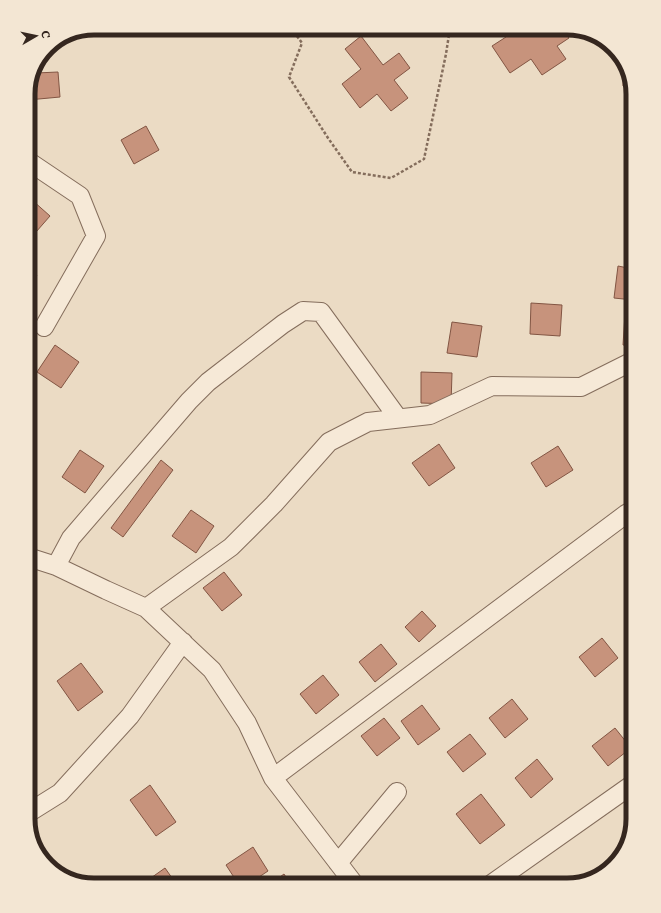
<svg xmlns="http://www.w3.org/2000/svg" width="661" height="913" viewBox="0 0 661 913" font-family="Literata,serif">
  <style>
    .building { fill: #c7937c; stroke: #825543 }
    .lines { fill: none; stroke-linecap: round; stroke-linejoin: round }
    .minor-casing { stroke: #846d5c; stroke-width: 20 }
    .path { stroke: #846d5c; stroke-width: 2.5; stroke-dasharray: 3 2; stroke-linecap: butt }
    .minor { stroke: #f6e9d7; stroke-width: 18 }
    .rim { fill: none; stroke: #35271f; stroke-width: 5 }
  </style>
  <rect width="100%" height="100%" fill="#ebdbc4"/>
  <!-- building -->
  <path class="building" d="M 499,28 L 562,28 L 569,38 L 557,46 L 566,59 L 542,75 L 531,59 L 510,73 L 492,46 L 506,37 Z
    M 361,36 L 383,65 L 399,53 L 410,68 L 394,80 L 408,98 L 391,111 L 377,94 L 360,108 L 342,84 L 361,69 L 345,49 Z
    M 623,60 L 624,61 L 631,86 L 623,86 Z
    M 58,72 L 60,97 L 28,100 L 28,90 L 36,73 Z
    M 146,126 L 159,150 L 134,164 L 121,140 Z
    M 32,200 L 50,216 L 36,232 L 28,225 L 28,205 Z
    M 28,236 L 35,241 L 28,251 Z
    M 618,266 L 633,269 L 633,300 L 614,298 Z
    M 28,269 L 37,275 L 28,288 Z
    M 531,303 L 562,305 L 560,336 L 530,334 Z
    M 625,314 L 633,314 L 633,346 L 623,345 Z
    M 452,322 L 482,326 L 477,357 L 447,353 Z
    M 55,345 L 79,362 L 61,388 L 37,372 Z
    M 421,372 L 452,373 L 451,404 L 421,403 Z
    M 439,444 L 455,468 L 429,486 L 412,463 Z
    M 558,446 L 573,470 L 546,487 L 531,463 Z
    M 80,450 L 104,466 L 85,493 L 62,477 Z
    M 161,460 L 173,470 L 123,537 L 111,528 Z
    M 191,510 L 214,526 L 196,553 L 172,536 Z
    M 224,572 L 242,595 L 222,611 L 203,588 Z
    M 422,611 L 436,626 L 419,642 L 405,627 Z
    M 602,638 L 618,658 L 595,677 L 579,657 Z
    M 381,644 L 397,664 L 375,682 L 359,662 Z
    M 81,663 L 103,692 L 78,711 L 57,681 Z
    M 323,675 L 339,695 L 316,714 L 300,694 Z
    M 512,699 L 528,719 L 505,738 L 489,718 Z
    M 422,705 L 440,729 L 418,745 L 401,721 Z
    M 384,718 L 400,738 L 377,756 L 361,736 Z
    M 615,728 L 631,748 L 608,766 L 592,746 Z
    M 470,734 L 486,754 L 463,772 L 447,752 Z
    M 537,759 L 553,779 L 531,798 L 515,778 Z
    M 150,785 L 176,822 L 156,836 L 130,800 Z
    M 481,794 L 505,825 L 480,844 L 456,814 Z
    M 253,847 L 268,871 L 247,885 L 239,885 L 226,865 Z
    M 165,868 L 177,885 L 141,885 Z
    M 284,874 L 291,885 L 269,885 Z"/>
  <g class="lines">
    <!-- minor casing -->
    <g class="minor-casing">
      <path id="minor" d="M 28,161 L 80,196 L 96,236 L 44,327
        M 28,557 L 56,566 L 106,590 L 146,608 L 212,670 L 247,723 L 273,778 L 355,885
        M 56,566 L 71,538 L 189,401 L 208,382 L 283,324 L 303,311 L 321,312 L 398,418
        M 146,608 L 231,547 L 274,504 L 329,442 L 368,422 L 430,415 L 492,386 L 581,387 L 633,361
        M 273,778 L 626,514 L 633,510
        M 28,813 L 60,793 L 130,716 L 183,642
        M 338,863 L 397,792
        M 490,885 L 633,784"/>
    </g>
    <!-- path -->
    <path class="path" d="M 291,28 L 302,43 L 289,77 L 328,138 L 352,172 L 391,178 L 424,159 L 446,54 L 450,28"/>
    <!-- minor -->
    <use href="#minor" class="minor"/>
  </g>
  <!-- crop -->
  <path d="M0 0H661V913H0ZM94 35H567A59 59 0 0 1 626 94V819A59 59 0 0 1 567 878H94A59 59 0 0 1 35 819V94A59 59 0 0 1 94 35Z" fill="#f3e6d3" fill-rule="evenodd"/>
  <path class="rim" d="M94 35H567A59 59 0 0 1 626 94V819A59 59 0 0 1 567 878H94A59 59 0 0 1 35 819V94A59 59 0 0 1 94 35Z"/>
  <!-- north arrow -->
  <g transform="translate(36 36) rotate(81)" stroke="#f3e6d3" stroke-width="3" paint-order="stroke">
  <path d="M0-3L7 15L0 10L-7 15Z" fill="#35271f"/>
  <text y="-6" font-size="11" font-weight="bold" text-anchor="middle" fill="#35271f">С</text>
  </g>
</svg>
